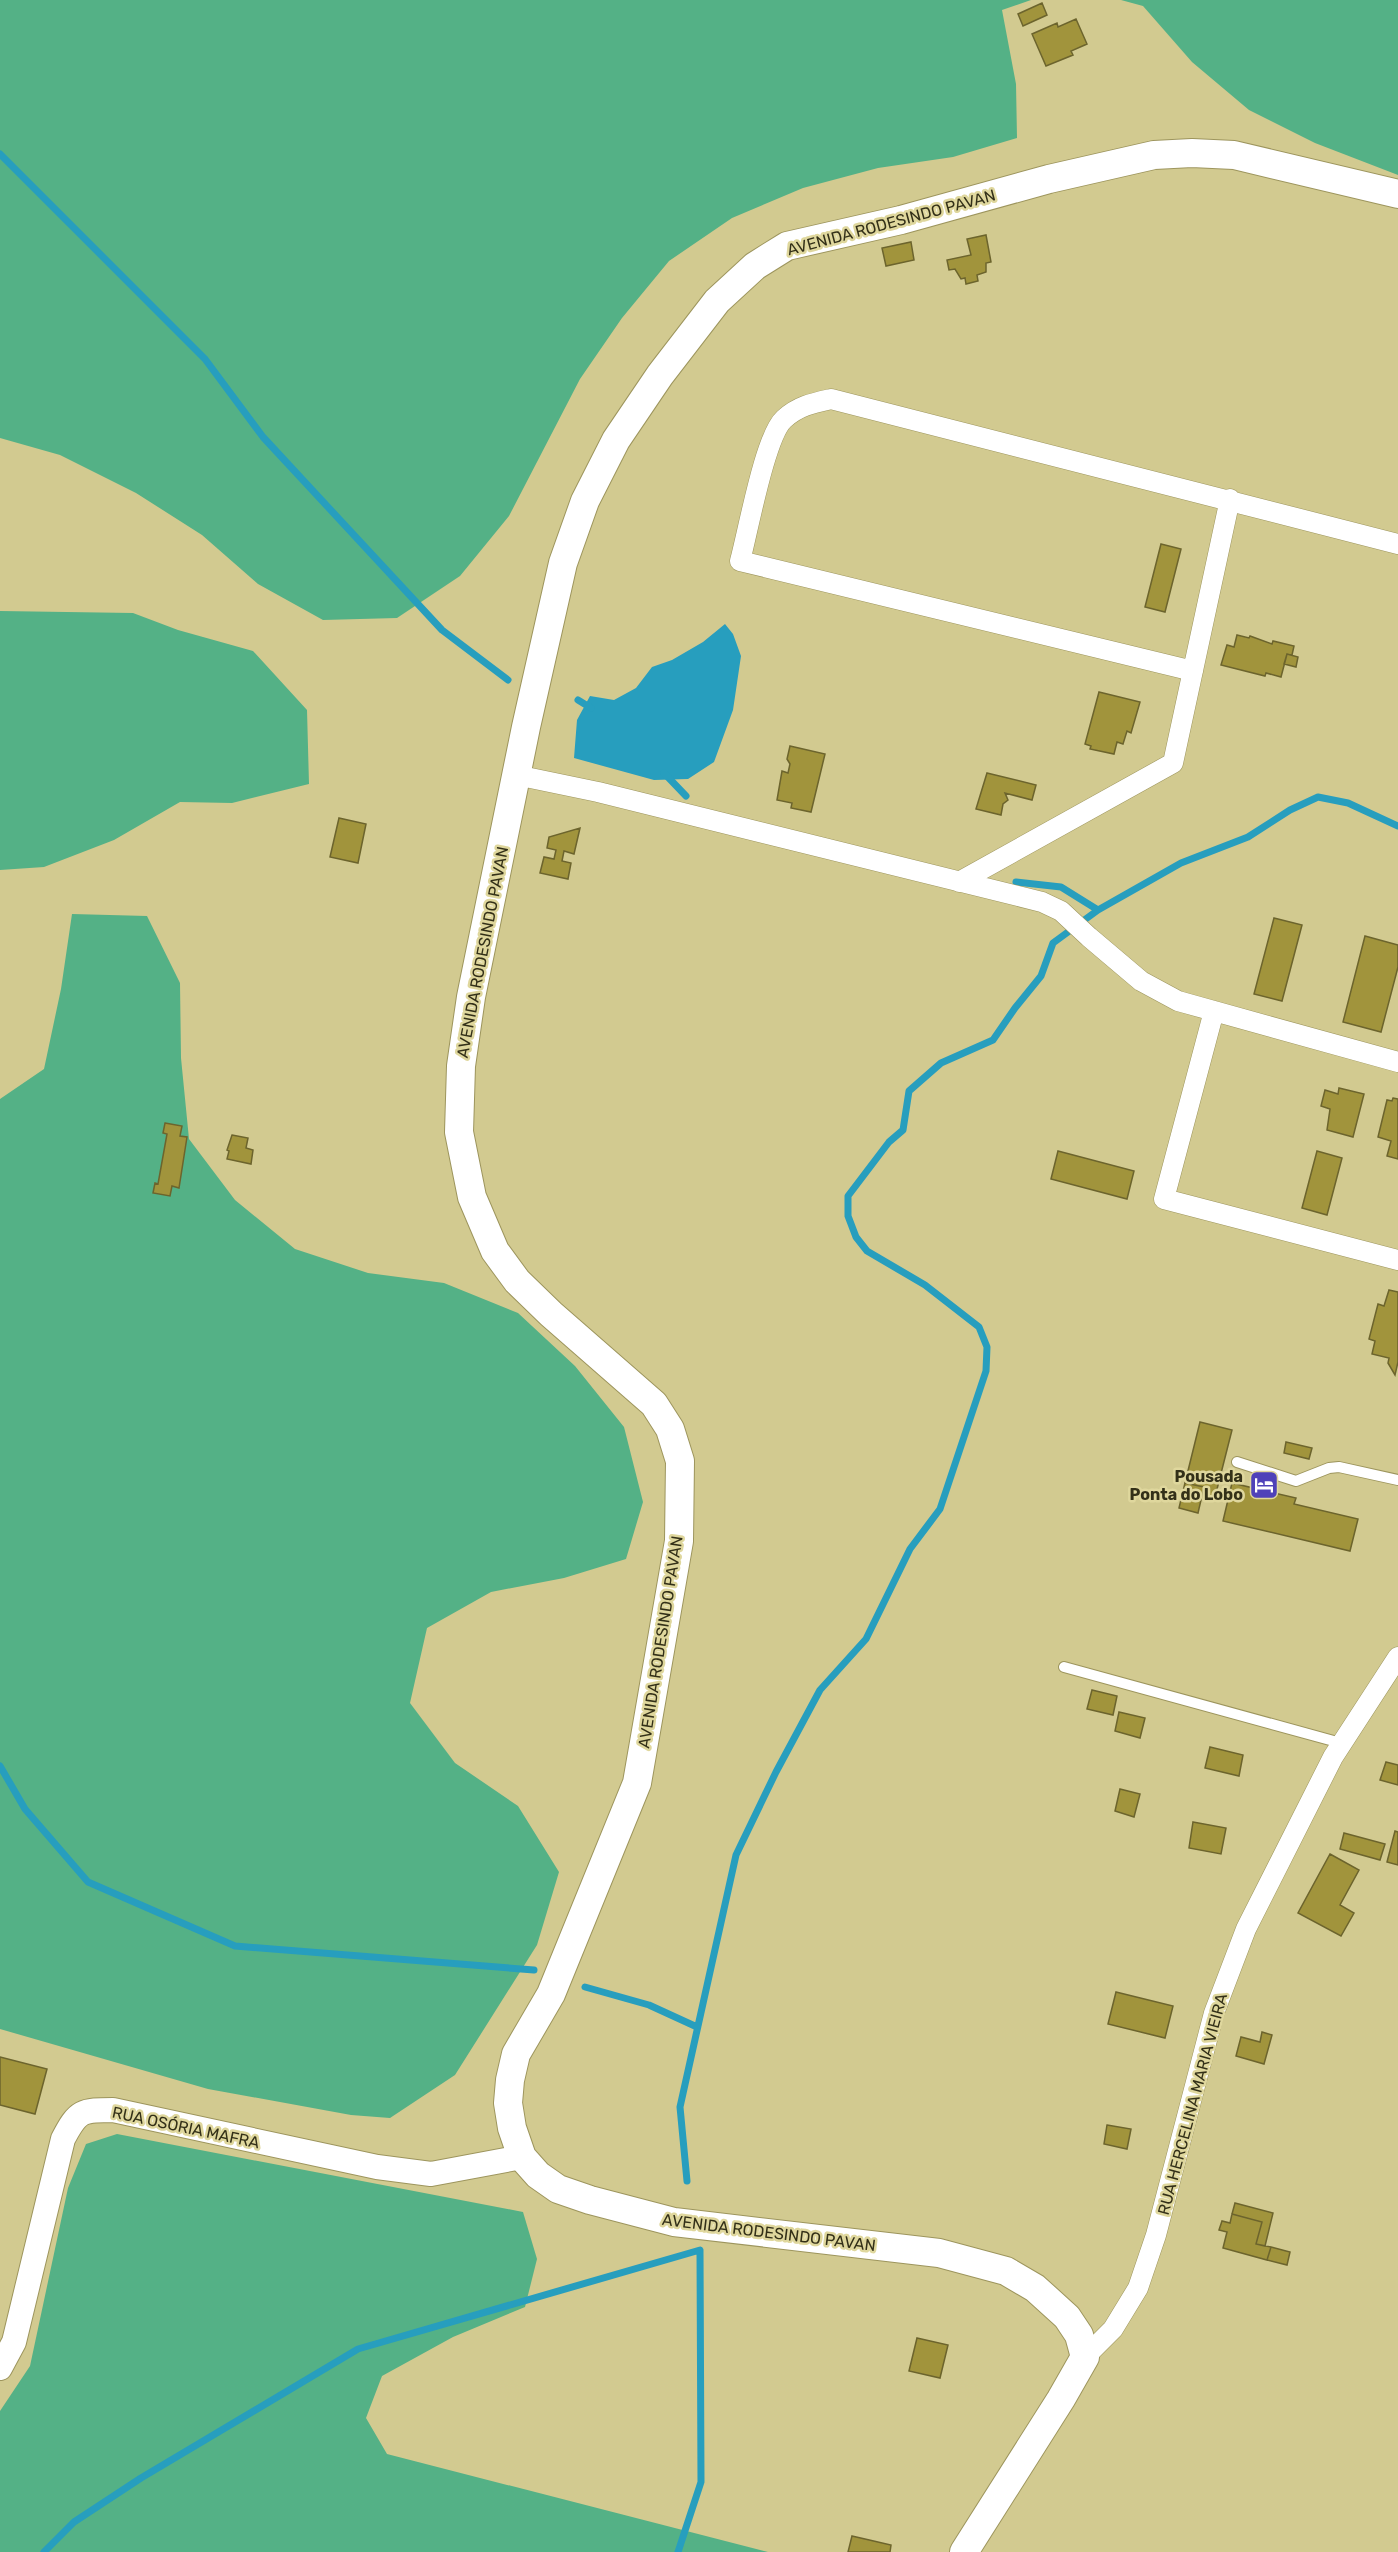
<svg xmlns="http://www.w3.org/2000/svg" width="1398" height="2552" viewBox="0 0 1398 2552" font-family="Rubik,sans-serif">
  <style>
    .forest { fill: #54b186 }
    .water { fill: #279ebe }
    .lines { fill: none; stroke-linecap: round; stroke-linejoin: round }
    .stream { stroke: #279ebe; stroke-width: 7 }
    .building { fill: #a1943c; stroke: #6c642d; stroke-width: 1.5 }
    .service-casing { stroke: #9d955d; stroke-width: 12 }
    .minor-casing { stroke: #9d955d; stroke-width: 21 }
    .tertiary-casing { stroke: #9d955d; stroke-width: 26 }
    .secondary-casing { stroke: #9d955d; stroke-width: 30 }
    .service { stroke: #fff; stroke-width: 10 }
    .minor { stroke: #fff; stroke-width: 20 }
    .tertiary { stroke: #fff; stroke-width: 24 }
    .secondary { stroke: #fff; stroke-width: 28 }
    .labels { text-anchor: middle; stroke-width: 5; stroke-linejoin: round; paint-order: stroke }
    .street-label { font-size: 16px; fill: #333018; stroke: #dfd79d }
    .poi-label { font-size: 16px; font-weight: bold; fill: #333018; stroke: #dfd79d; text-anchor: end }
  </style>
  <rect width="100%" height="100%" fill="#d2ca90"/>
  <!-- forest -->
  <path class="forest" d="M 0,0 L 1031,0 L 1002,10 L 1016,84 L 1017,138 L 953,157 L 878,168 L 803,188 L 732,218 L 669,261 L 622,318 L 580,379 L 509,516 L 460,576 L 397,618 L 323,620 L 258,584 L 202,535 L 136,493 L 60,455 L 0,438 Z
    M 1121,0 L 1398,0 L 1398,175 L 1315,143 L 1249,110 L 1192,62 L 1143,6 Z
    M 0,611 L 133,613 L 178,630 L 253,651 L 307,710 L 309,784 L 232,803 L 180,802 L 114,840 L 44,867 L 0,870 Z
    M 72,914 L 147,916 L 180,983 L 181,1058 L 189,1139 L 235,1200 L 295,1249 L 368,1273 L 444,1283 L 518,1313 L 575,1366 L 624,1427 L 643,1502 L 626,1559 L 564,1578 L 491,1592 L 427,1628 L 410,1703 L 455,1763 L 518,1806 L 559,1872 L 537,1945 L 455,2075 L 390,2118 L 351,2115 L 208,2089 L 0,2029 L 0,1099 L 44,1069 L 61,989 Z
    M 117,2134 L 523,2212 L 537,2259 L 525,2307 L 453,2337 L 382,2376 L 366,2418 L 387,2454 L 768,2552 L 0,2552 L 0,2411 L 30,2366 L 68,2188 L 86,2144 Z"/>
  <!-- water -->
  <path class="water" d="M 725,624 L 733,634 L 741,656 L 733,710 L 714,762 L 688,779 L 654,780 L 574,758 L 577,720 L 590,696 L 614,700 L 636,688 L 652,667 L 672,660 L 703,642 Z"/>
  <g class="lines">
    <!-- stream -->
    <path class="stream" d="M 0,154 L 205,359 L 263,437 L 442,630 L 508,680
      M 578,700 L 591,708
      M 664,773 L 686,796
      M 1016,882 L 1061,887 L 1098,910
      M 0,1766 L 25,1809 L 88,1882 L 235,1946 L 534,1970
      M 585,1987 L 649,2005 L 697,2027
      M 687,2181 L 680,2107 L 736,1855 L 776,1772 L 820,1690 L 866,1639 L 910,1549 L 940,1509 L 986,1371 L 987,1347 L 979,1327 L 925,1285 L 867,1251 L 856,1237 L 848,1216 L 848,1196 L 889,1142 L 903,1130 L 909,1091 L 941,1063 L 993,1040 L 1015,1008 L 1041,976 L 1053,943 L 1098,910 L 1181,863 L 1248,837 L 1290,810 L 1318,797 L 1348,803 L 1398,826
      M 44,2552 L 74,2522 L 141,2478 L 358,2349 L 700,2250 L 701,2482 L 678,2552"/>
  </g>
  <!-- building -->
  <path class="building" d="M 1042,3 L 1047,15 L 1023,26 L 1018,14 Z
    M 1076,19 L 1087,44 L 1071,51 L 1073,55 L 1046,66 L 1032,34 L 1057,23 L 1058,27 Z
    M 986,235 L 991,262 L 986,263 L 986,272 L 977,275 L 978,281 L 966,284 L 965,278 L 961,279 L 955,269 L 949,270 L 947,260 L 971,255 L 967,239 Z
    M 911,242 L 914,260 L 886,266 L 882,248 Z
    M 1161,544 L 1181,549 L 1165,612 L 1145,607 Z
    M 1237,635 L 1249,638 L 1250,636 L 1272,644 L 1273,641 L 1294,646 L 1292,655 L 1287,654 L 1281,677 L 1266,673 L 1265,676 L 1221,665 L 1227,645 L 1234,647 Z
    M 1287,654 L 1298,657 L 1296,667 L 1284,664 Z
    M 1099,692 L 1140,702 L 1131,733 L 1127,731 L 1123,744 L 1117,742 L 1114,754 L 1090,749 L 1091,746 L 1085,744 Z
    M 790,746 L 825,754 L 811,812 L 791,808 L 792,803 L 777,800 L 782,771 L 788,773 L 790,764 L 787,759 Z
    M 987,773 L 1036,785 L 1032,800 L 1005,793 L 1008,800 L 1003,804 L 1001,815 L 976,809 Z
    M 339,818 L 366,824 L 358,863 L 330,857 Z
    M 580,828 L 574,854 L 564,851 L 562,861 L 571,863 L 568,879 L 540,873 L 544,857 L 554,859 L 556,850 L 547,848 L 549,837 Z
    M 1274,918 L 1302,925 L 1282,1001 L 1254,994 Z
    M 1365,936 L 1398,945 L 1398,967 L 1381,1032 L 1343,1022 Z
    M 1339,1088 L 1364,1094 L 1353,1137 L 1327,1130 L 1330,1109 L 1321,1106 L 1325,1090 L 1338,1094 Z
    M 1393,1098 L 1398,1099 L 1398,1159 L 1387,1156 L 1391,1141 L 1378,1137 L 1387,1100 L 1392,1101 Z
    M 165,1123 L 182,1126 L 180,1136 L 187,1137 L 179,1188 L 172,1186 L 170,1196 L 153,1193 L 155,1183 L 158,1184 L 167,1134 L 163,1133 Z
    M 232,1135 L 248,1138 L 246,1148 L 253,1150 L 251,1164 L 227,1159 L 229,1151 L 227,1150 Z
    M 1058,1151 L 1134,1171 L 1127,1199 L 1051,1179 Z
    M 1317,1151 L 1342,1158 L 1327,1215 L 1302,1208 Z
    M 1389,1290 L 1398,1292 L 1398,1362 L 1395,1375 L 1388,1363 L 1389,1358 L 1372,1354 L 1375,1341 L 1369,1339 L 1378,1304 L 1384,1306 Z
    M 1200,1422 L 1232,1430 L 1215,1497 L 1203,1494 L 1204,1487 L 1185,1483 Z
    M 1286,1442 L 1312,1448 L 1309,1459 L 1284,1453 Z
    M 1185,1483 L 1204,1487 L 1198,1513 L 1179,1508 Z
    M 1232,1483 L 1296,1498 L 1294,1504 L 1358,1519 L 1350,1551 L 1223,1521 Z
    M 1092,1690 L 1117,1696 L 1113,1715 L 1087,1709 Z
    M 1119,1712 L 1145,1718 L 1140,1738 L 1115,1731 Z
    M 1210,1747 L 1243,1755 L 1239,1776 L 1205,1768 Z
    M 1386,1762 L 1398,1765 L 1398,1785 L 1380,1780 Z
    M 1120,1789 L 1140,1794 L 1134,1817 L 1115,1811 Z
    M 1193,1822 L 1226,1828 L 1221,1854 L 1189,1848 Z
    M 1395,1831 L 1398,1832 L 1398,1865 L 1387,1862 Z
    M 1344,1833 L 1385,1844 L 1380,1860 L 1340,1849 Z
    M 1330,1854 L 1359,1870 L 1340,1905 L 1354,1913 L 1341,1936 L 1298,1913 Z
    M 1116,1992 L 1173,2006 L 1165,2038 L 1108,2024 Z
    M 1262,2032 L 1272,2035 L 1264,2064 L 1236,2056 L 1241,2037 L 1260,2042 Z
    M 0,2057 L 47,2069 L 35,2114 L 0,2105 Z
    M 1107,2125 L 1131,2129 L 1127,2149 L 1104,2144 Z
    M 1235,2203 L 1273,2213 L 1265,2246 L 1256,2244 L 1262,2222 L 1232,2214 Z
    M 1232,2214 L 1262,2222 L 1256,2244 L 1271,2247 L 1267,2260 L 1223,2248 L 1227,2232 L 1219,2230 L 1222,2221 L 1230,2223 Z
    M 1271,2247 L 1290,2252 L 1287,2265 L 1267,2260 Z
    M 917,2338 L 948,2345 L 940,2378 L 909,2371 Z
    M 852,2536 L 891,2545 L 890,2552 L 848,2552 Z"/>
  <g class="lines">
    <!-- service casing -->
    <g class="service-casing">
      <path id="service" d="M 1237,1462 L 1296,1481 L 1329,1468 L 1339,1467 L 1398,1480
        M 1064,1667 L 1341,1743"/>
    </g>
    <!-- minor casing -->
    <g class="minor-casing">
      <path id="minor" d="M 1193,671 L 740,561 C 748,532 765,436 784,419 C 798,406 813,403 831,399 L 1398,544
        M 516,775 L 598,792 L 1042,902 L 1061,911 L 1089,937 L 1141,981 L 1178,1001 L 1398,1062
        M 959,882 L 1173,763 L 1230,499
        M 1214,1011 L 1164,1199 L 1398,1260
        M 1085,2357 L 1113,2329 L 1138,2288 L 1156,2235 L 1214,2013 L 1246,1929 L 1333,1757 L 1398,1657"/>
    </g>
    <!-- tertiary casing -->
    <g class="tertiary-casing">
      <path id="tertiary" d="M 0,2368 L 14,2342 L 63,2139 C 78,2110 82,2110 113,2110 L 377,2167 L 431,2174 L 522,2157"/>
    </g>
    <!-- secondary casing -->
    <g class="secondary-casing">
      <path id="secondary" d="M 964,2552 L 1061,2399 L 1085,2357 L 1079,2335 L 1067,2317 L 1035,2288 L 1006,2271 L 939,2253 L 674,2222 L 590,2200 L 558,2189 L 538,2175 L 522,2157 L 512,2128 L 508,2103 L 510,2080 L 516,2054 L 551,1994 L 637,1783 L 679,1541 L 680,1461 L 670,1429 L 654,1404 L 551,1314 L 517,1281 L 495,1251 L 472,1197 L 459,1132 L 461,1066 L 471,997 L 526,727 L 563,563 L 585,501 L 616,440 L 660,375 L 717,301 L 755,266 L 787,246 L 901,220 L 1049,179 L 1154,155 L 1192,153 L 1234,155 L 1398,194"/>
    </g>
    <!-- service -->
    <use href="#service" class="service"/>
    <!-- minor -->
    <use href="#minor" class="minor"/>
    <!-- tertiary -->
    <use href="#tertiary" class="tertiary"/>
    <!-- secondary -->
    <use href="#secondary" class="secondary"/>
  </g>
  <!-- icons -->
  <defs>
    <g id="hotel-square" transform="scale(1.5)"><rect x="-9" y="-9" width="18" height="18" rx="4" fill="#4f42b9" stroke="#dfd79d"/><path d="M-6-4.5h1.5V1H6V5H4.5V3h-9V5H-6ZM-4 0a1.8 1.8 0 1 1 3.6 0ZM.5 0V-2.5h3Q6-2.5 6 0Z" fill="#fff"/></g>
  </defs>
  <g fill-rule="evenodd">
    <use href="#hotel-square" x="1264" y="1485"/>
  </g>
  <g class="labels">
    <!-- street labels -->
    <g class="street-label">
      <text transform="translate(891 222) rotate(-15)" y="6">AVENIDA RODESINDO PAVAN</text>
      <text transform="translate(482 952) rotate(-79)" y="6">AVENIDA RODESINDO PAVAN</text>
      <text transform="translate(660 1642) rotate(-81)" y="6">AVENIDA RODESINDO PAVAN</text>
      <text transform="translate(1192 2104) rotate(-75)" y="6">RUA HERCELINA MARIA VIEIRA</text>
      <text transform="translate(186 2127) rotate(12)" y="6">RUA OSÓRIA MAFRA</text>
      <text transform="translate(769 2232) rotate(7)" y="6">AVENIDA RODESINDO PAVAN</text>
    </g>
    <!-- poi labels -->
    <g class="poi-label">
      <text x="1243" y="1482">Pousada<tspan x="1243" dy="18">Ponta do Lobo</tspan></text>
    </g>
  </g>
</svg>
